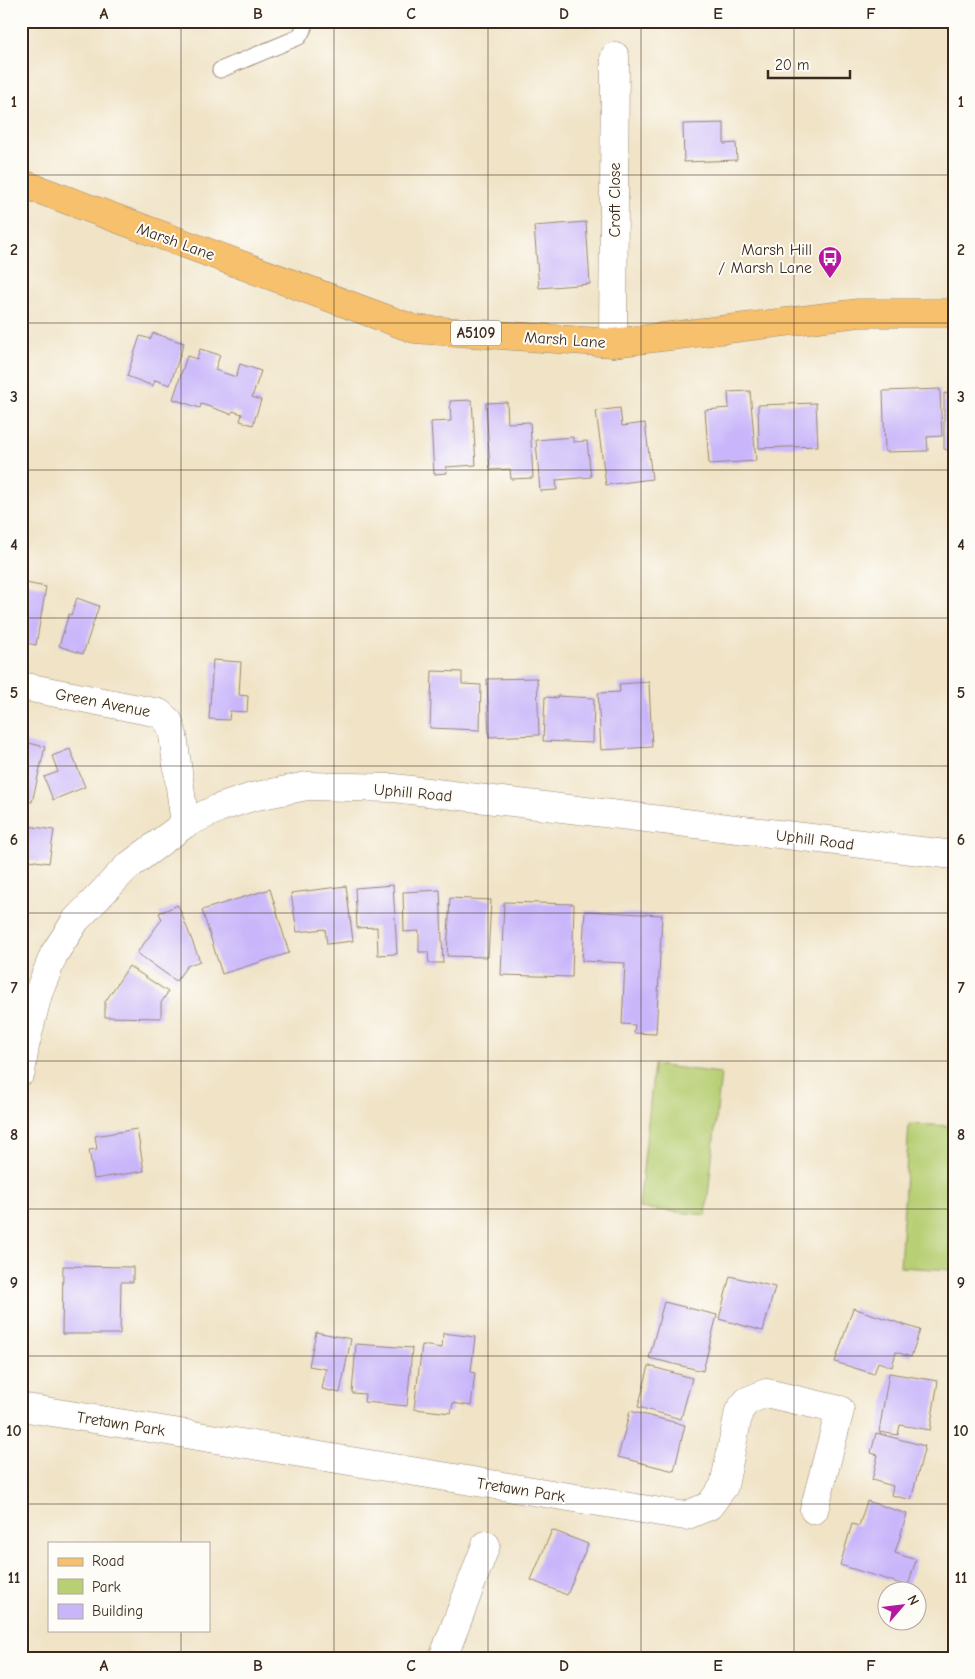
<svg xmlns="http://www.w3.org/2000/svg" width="975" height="1679" viewBox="0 0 975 1679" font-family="'Comic Neue',sans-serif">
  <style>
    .green { fill: #b8cf74; stroke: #7a7c49 }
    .building { fill: #c9b6fa }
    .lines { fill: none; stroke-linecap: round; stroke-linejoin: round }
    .lane-casing { stroke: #968672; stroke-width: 17 }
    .street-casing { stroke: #968672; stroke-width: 29 }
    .primary-casing { stroke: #968672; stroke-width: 29 }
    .lane { stroke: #fff; stroke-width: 15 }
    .street { stroke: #fff; stroke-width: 28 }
    .primary { stroke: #f7c06c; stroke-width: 28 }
    .grid { fill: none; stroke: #3b2a1e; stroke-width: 1; stroke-opacity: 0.55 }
    .labels { text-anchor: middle; stroke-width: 4; stroke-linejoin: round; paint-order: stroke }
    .shield { fill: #fdfcf7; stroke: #75695f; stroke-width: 1 }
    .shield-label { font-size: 15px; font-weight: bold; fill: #3b2a1e }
    .street-label { font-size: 16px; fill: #3b2a1e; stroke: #fdfcf7 }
    .poi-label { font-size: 16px; fill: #3b2a1e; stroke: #fdfcf7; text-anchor: end }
    .neatline { fill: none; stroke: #3b2a1e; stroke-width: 2 }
    .grid-label { font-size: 16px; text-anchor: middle; font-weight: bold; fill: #3b2a1e }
  </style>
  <rect width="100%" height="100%" fill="#fdfcf7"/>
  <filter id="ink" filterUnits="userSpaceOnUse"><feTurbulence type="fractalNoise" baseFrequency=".02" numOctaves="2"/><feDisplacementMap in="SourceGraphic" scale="10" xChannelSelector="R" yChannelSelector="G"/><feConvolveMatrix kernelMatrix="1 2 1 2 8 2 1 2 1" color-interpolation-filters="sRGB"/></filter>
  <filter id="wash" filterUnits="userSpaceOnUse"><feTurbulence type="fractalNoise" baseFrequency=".0096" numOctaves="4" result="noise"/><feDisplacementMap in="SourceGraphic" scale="20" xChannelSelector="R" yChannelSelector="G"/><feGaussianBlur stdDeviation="1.12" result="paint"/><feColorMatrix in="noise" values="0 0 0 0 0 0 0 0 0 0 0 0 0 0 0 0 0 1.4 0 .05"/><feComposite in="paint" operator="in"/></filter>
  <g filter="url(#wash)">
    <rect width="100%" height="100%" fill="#f0e3c6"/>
    <!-- green -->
    <path class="green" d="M 654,1065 L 721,1073 L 706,1215 L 639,1208 Z
      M 909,1124 L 954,1126 L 954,1270 L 900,1267 Z"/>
    <g id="blocks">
      <!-- building -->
      <path class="building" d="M 724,123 L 724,144 L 736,143 L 737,160 L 684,162 L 683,124 Z
        M 586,222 L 590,284 L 539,288 L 534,226 Z
        M 153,333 L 184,343 L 170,385 L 155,380 L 153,386 L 127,376 L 140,336 L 151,339 Z
        M 200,349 L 220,355 L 215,370 L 236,377 L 240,364 L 261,371 L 252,397 L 261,400 L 253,425 L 240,421 L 242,414 L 233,411 L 231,414 L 201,404 L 200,408 L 173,399 L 187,356 L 197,359 Z
        M 940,389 L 942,436 L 927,437 L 928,451 L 885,452 L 883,391 Z
        M 750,391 L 756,461 L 709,464 L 705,410 L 729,408 L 728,392 Z
        M 944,393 L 954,396 L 954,452 L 944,449 Z
        M 472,400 L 476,465 L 446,467 L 447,473 L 434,474 L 431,422 L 451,421 L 450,401 Z
        M 507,402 L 508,423 L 530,422 L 533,478 L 511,479 L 510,469 L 490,470 L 486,403 Z
        M 816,403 L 818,446 L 759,448 L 758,405 Z
        M 620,408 L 622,426 L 645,423 L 652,479 L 606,485 L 596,411 Z
        M 573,437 L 573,442 L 587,441 L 591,477 L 556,480 L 557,490 L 540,491 L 536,440 Z
        M 21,582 L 46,587 L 36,645 L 21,642 Z
        M 77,598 L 99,606 L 83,654 L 59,646 L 69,614 L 71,615 Z
        M 213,660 L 241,662 L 239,695 L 248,696 L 247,712 L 230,711 L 229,720 L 209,719 Z
        M 432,671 L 462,672 L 462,684 L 481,685 L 480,730 L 430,728 Z
        M 537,678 L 539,735 L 489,737 L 487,679 Z
        M 649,682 L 652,747 L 601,750 L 598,693 L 620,692 L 619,684 Z
        M 557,696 L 594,698 L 593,743 L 543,741 L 545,697 L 557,698 Z
        M 21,741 L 45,747 L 32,802 L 21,800 Z
        M 70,749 L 85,787 L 53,800 L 44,777 L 58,772 L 52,756 Z
        M 21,825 L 54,830 L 49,863 L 21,859 Z
        M 393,885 L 397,954 L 378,955 L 377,927 L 357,928 L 355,888 Z
        M 346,886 L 353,941 L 327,944 L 325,929 L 297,932 L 291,893 Z
        M 270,889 L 289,953 L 222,974 L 202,910 Z
        M 440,890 L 443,963 L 429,963 L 428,952 L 419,952 L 419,931 L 404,932 L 403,892 Z
        M 450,898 L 491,900 L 488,957 L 447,956 Z
        M 504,902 L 574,904 L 572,977 L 501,975 Z
        M 178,905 L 200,961 L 187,966 L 176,981 L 137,953 L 162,919 L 159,913 Z
        M 585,911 L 662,915 L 656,1034 L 634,1033 L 635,1025 L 622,1024 L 625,963 L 582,961 Z
        M 129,966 L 168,992 L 161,1003 L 161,1018 L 105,1017 L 105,1002 Z
        M 137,1129 L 144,1171 L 94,1179 L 89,1150 L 97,1149 L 95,1136 Z
        M 63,1266 L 133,1267 L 133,1282 L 121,1282 L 120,1334 L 62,1334 Z
        M 730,1276 L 775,1287 L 763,1331 L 719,1319 Z
        M 664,1302 L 717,1315 L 703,1371 L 649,1358 Z
        M 853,1308 L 920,1330 L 911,1357 L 896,1352 L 892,1367 L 878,1362 L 874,1374 L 835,1362 Z
        M 316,1332 L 351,1339 L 340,1393 L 322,1389 L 326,1369 L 309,1366 Z
        M 443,1333 L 475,1337 L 471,1372 L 475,1373 L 471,1406 L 453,1403 L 451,1413 L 414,1409 L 422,1345 L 442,1348 Z
        M 356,1344 L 412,1348 L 407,1406 L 364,1402 L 365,1394 L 352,1393 Z
        M 649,1366 L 692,1378 L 681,1419 L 638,1407 Z
        M 889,1373 L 938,1381 L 930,1430 L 900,1425 L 898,1435 L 879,1432 Z
        M 630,1411 L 685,1425 L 674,1471 L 618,1457 Z
        M 876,1433 L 925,1446 L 911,1500 L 891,1495 L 893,1486 L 872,1480 L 878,1455 L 871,1453 Z
        M 867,1501 L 907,1514 L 895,1553 L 916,1560 L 908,1586 L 840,1565 L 852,1524 L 859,1526 Z
        M 552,1530 L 588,1544 L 567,1595 L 531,1580 Z"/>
    </g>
  </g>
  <g filter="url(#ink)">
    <use href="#blocks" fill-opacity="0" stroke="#968672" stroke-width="1"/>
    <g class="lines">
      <!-- lane casing -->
      <g class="lane-casing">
        <path id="lane" d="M 220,70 L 299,37 L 304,28 L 305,21"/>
      </g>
      <!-- street casing -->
      <g class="street-casing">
        <path id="street" d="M 613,343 L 615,56
          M 21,686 L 159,713 L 169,722 L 173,735 L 185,824
          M 21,1072 L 25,1046 L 38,994 L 54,954 L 76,920 L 127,867 L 185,824 L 219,808 L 252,797 L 307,786 L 394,788 L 954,855
          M 21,1407 L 685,1516 L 709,1506 L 724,1486 L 739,1411 L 747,1401 L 766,1393 L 840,1410 L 814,1510
          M 443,1658 L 486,1545"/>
      </g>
      <!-- primary casing -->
      <g class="primary-casing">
        <path id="primary" d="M 21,183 L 414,329 L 613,343 L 859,313 L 954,313"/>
      </g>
      <!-- lane -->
      <use href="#lane" class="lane"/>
      <!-- street -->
      <use href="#street" class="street"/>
      <!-- primary -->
      <use href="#primary" class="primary"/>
    </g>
  </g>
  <!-- grid -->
  <path class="grid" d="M 181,21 L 181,1543M 334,21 L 334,1658M 488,21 L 488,1658M 641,21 L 641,1658M 794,21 L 794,1658M 21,175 L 954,175M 21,323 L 954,323M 21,470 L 954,470M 21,618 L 954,618M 21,766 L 954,766M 21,913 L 954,913M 21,1061 L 954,1061M 21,1209 L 954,1209M 21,1356 L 954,1356M 21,1504 L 954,1504M 181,1630 L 181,1658"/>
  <!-- icons -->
  <defs>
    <g id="bus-pin" transform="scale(1.25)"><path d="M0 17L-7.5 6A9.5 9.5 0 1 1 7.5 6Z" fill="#b5179e" stroke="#fdfcf7"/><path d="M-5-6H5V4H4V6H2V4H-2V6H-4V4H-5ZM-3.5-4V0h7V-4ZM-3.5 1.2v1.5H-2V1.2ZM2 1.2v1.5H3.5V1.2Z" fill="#fff"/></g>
  </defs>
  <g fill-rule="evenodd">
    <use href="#bus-pin" x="830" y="258"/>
  </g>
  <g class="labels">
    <!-- shield labels -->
    <rect class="shield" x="451" y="320.5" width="50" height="25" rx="4"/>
    <g class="shield-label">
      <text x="476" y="338">A5109</text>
    </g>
    <!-- street labels -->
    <g class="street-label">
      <text transform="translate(614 200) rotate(-90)" y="6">Croft Close</text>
      <text transform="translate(176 241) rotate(20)" y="6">Marsh Lane</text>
      <text transform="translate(565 339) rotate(4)" y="6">Marsh Lane</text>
      <text transform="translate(103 702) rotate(11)" y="6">Green Avenue</text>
      <text transform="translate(413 792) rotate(5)" y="6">Uphill Road</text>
      <text transform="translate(815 839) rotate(7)" y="6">Uphill Road</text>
      <text transform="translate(121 1423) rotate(9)" y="6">Tretawn Park</text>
      <text transform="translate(521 1489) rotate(9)" y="6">Tretawn Park</text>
    </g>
    <!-- poi labels -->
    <g class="poi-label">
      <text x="812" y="255">Marsh Hill<tspan x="812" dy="18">/ Marsh Lane</tspan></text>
    </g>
  </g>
  <!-- margin -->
  <rect width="975" height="1679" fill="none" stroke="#fdfcf7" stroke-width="55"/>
  <!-- legend -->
  <rect x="48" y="1542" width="162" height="90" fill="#fdfcf7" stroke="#afa8a0"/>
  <rect x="58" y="1558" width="25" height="8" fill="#f7c06c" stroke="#afa8a0"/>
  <text x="92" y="1566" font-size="15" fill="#3b2a1e">Road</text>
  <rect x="58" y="1579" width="25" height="15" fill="#b8cf74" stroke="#afa8a0"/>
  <text x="92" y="1592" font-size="15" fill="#3b2a1e">Park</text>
  <rect x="58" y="1604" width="25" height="15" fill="#c9b6fa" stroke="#afa8a0"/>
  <text x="92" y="1616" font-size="15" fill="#3b2a1e">Building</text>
  <!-- north arrow -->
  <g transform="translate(902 1606) rotate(62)"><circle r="24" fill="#fdfcf7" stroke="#afa8a0"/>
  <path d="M0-4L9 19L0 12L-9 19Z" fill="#b5179e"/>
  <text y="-8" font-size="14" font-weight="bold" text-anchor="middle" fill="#3b2a1e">N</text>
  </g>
  <!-- scale -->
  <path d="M768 70v8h82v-8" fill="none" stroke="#3b2a1e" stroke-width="2.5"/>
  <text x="775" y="70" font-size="15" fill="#3b2a1e" stroke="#fdfcf7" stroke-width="4" paint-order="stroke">20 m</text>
  <rect x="28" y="28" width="920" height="1624" class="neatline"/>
  <g class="grid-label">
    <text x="104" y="19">A</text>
    <text x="258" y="19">B</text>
    <text x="411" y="19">C</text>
    <text x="564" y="19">D</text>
    <text x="718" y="19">E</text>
    <text x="871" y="19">F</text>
    <text x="14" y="107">1</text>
    <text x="961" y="107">1</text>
    <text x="14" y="255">2</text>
    <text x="961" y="255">2</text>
    <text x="14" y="402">3</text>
    <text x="961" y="402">3</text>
    <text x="14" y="550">4</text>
    <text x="961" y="550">4</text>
    <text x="14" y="698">5</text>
    <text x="961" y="698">5</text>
    <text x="14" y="845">6</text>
    <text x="961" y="845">6</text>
    <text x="14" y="993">7</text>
    <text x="961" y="993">7</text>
    <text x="14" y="1140">8</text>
    <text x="961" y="1140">8</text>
    <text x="14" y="1288">9</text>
    <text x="961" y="1288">9</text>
    <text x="14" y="1436">10</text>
    <text x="961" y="1436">10</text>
    <text x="14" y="1583">11</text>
    <text x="961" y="1583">11</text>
    <text x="104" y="1671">A</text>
    <text x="258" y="1671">B</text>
    <text x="411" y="1671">C</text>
    <text x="564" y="1671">D</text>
    <text x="718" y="1671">E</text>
    <text x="871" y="1671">F</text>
  </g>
</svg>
